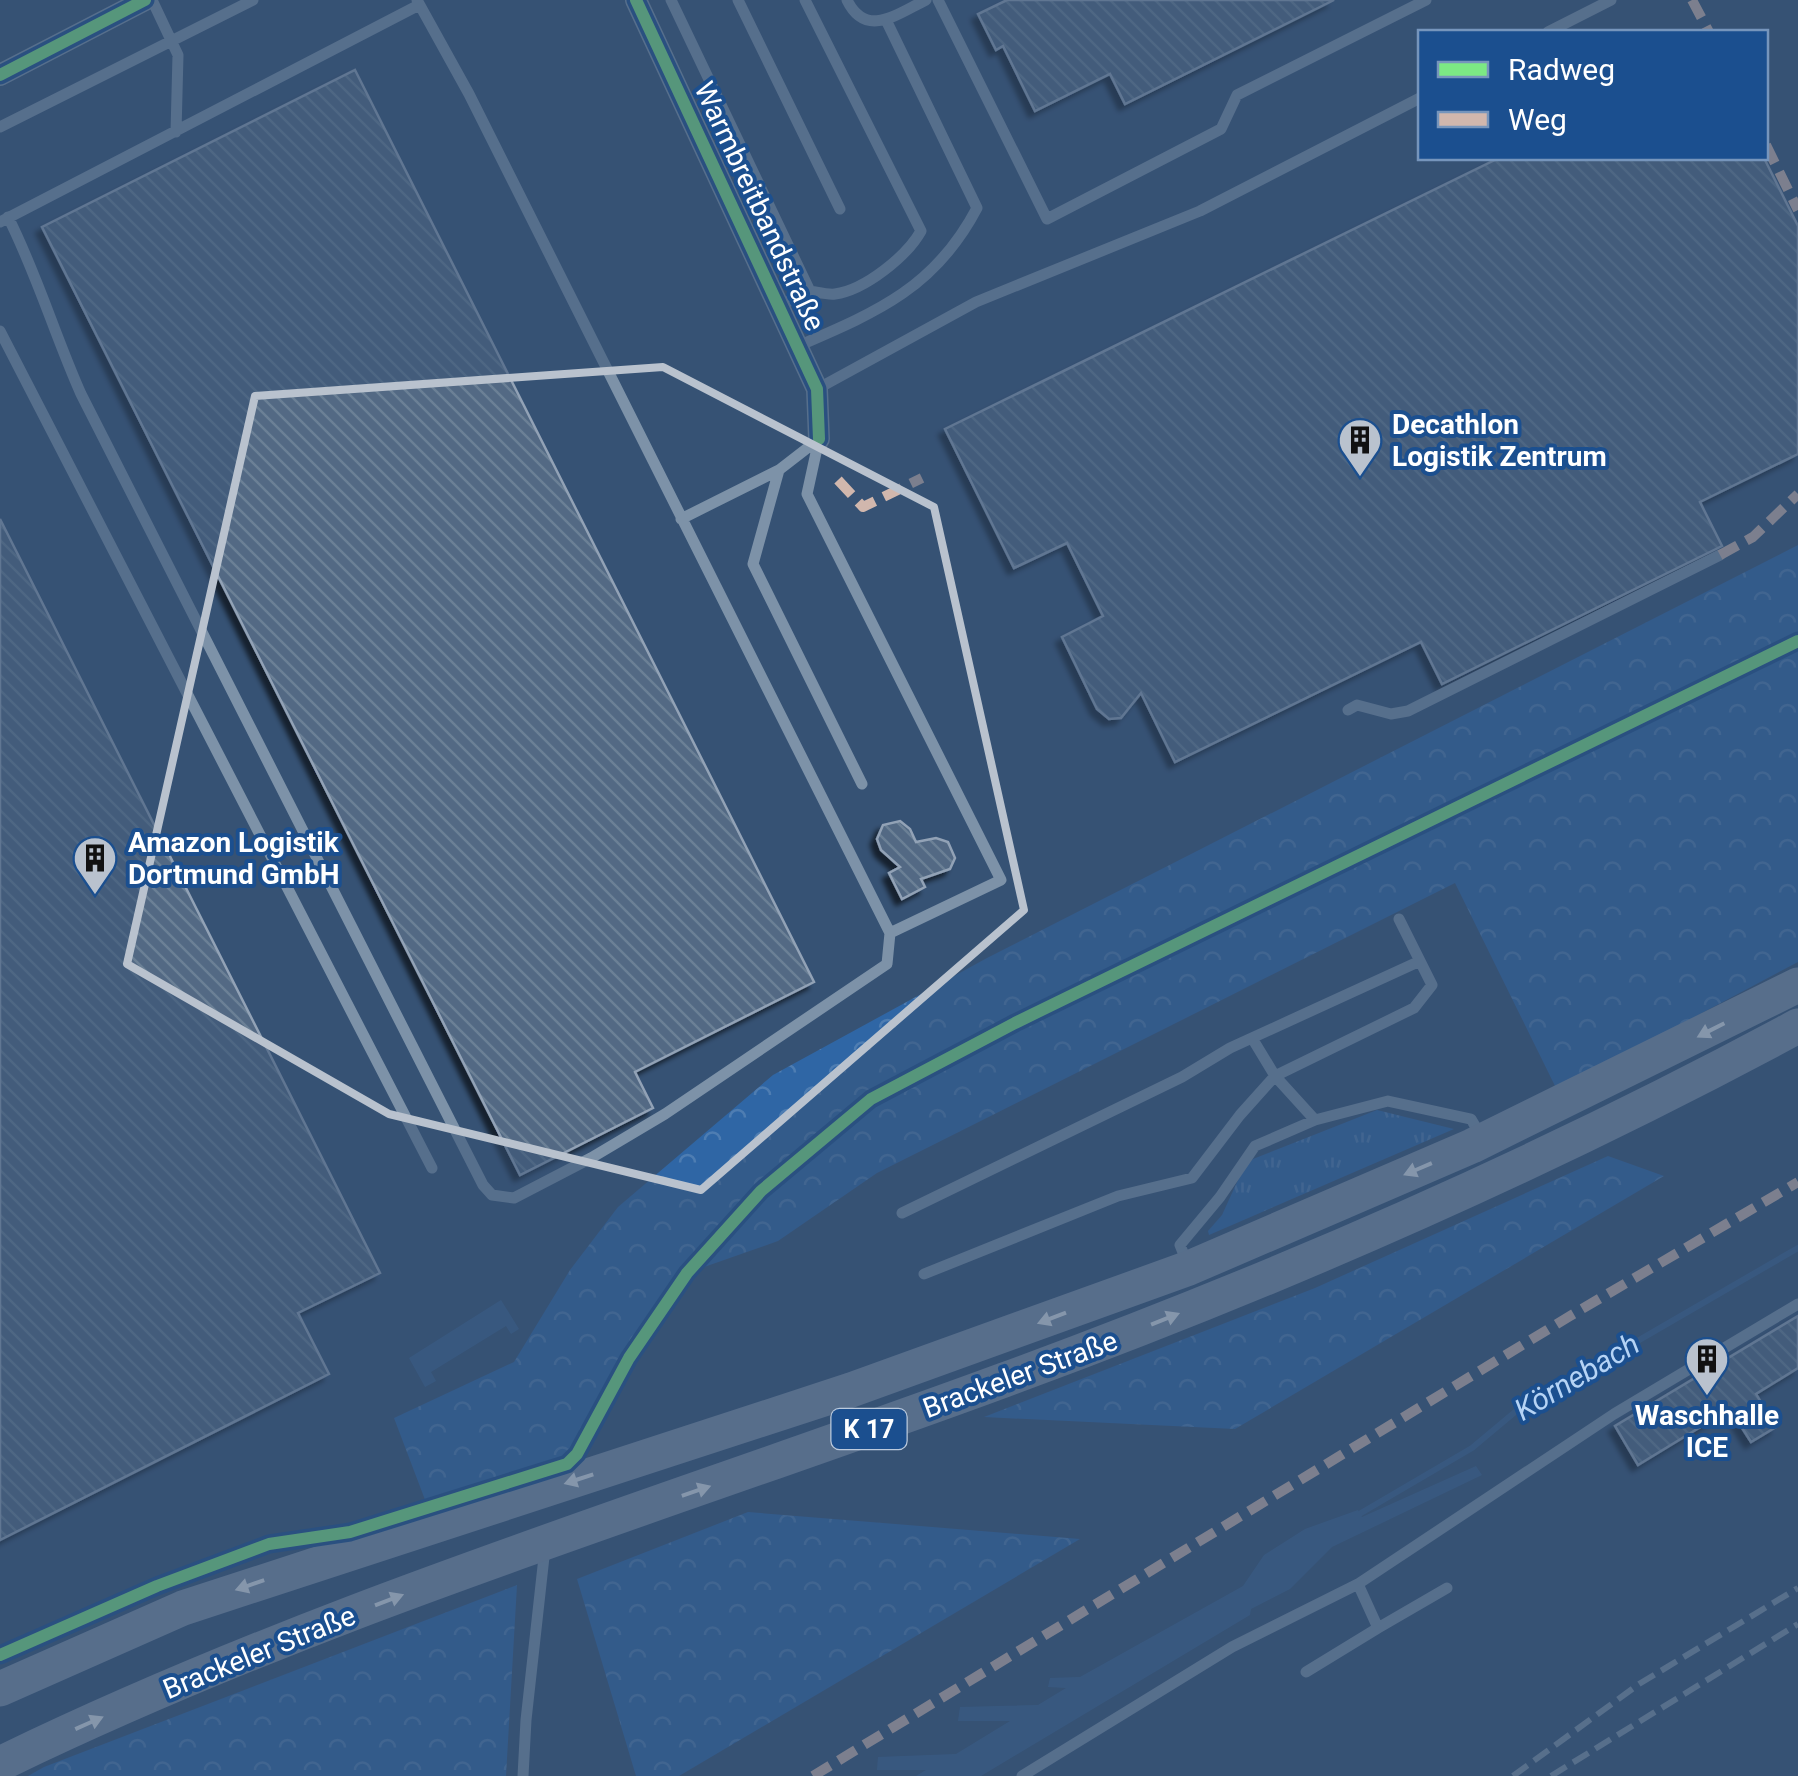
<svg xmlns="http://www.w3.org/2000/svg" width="1798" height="1776" viewBox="0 0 1798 1776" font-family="Roboto,sans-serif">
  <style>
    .grass { fill: url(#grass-tufts) }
    .forest { fill: url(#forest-crowns) }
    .water { fill: #3b618d }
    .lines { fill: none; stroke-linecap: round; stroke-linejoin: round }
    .stream { stroke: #3b618d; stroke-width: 6 }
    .building { fill: url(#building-back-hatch); stroke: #92a2b6; stroke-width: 2.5; filter: url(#shadow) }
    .service { stroke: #7d92a8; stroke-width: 11 }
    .minor { stroke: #7d92a8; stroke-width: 22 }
    .trunk { stroke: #7e90a7; stroke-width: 35 }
    .rail { stroke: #7e92a7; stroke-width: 6; stroke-dasharray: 18 8; stroke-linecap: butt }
    .quiet { stroke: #d1b7ad; stroke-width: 10; stroke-dasharray: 20 10; stroke-linecap: butt }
    .cycleway-casing { stroke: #1b4f8f; stroke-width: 19 }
    .cycleway { stroke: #7ce984; stroke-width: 12 }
    .oneway { fill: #e5e9ed }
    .marked { fill: none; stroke: #b9c2ce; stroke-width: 8; stroke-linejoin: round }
    .labels { text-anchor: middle; stroke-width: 8; stroke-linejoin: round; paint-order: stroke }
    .shield { fill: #1b4f8f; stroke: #bbcadd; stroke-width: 2.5 }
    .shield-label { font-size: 25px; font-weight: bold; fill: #fff }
    .street-label { font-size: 28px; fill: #fff; stroke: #1b4f8f }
    .poi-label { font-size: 28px; font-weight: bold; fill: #fff; stroke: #1b4f8f; text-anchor: start }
    .water-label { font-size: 30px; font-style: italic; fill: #b5d3f5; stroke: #1b4f8f }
  </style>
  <defs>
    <pattern id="grass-tufts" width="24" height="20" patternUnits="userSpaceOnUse" patternTransform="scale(2.5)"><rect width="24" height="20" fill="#2f66a5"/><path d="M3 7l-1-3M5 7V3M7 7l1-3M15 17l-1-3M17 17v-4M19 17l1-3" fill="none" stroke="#4e7db2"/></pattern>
    <pattern id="forest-crowns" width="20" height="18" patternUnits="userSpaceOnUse" patternTransform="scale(2.5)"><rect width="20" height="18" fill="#2f66a5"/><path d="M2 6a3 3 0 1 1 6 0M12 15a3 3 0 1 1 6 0" fill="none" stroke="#4e7db2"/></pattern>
    <pattern id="building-back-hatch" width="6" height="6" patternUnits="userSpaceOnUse" patternTransform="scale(2.5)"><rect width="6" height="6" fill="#526984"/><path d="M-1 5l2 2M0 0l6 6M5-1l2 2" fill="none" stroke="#6c8096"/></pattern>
    <filter id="shadow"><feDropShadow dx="-6" dy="6" stdDeviation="2.5" flood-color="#0009"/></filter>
  </defs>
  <rect width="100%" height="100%" fill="#365274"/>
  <!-- grass -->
  <path class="grass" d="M 1377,1110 L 1454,1129 L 1209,1235 L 1208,1231 L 1222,1215 L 1243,1169 L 1253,1159 Z"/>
  <!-- forest -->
  <path class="forest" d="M 1798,545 L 1798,962 L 1557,1090 L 1455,883 L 877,1173 L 778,1241 L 687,1273 L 629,1358 L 577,1454 L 567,1464 L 427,1505 L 394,1418 L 514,1362 L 570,1270 L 618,1207 L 773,1075 L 987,958 Z
    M 1608,1156 L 1664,1176 L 1235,1429 L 984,1417 L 1315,1288 Z
    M 748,1512 L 1080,1539 L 679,1776 L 636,1776 L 577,1579 Z
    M 517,1585 L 506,1776 L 28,1776 L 44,1767 Z"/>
  <!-- water -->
  <path class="water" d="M 501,1300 L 519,1329 L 511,1334 L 506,1326 L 431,1372 L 436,1381 L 425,1387 L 409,1358 Z
    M 1476,1466 L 1482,1475 L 1332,1547 L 1290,1589 L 1251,1609 L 1250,1615 L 981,1776 L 916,1776 L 926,1770 L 877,1770 L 878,1757 L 956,1754 L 1010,1721 L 958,1721 L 960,1707 L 1038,1705 L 1066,1688 L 1048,1687 L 1050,1678 L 1080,1677 L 1243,1586 L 1264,1555 L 1305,1529 L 1358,1510 L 1362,1517 Z"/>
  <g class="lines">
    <!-- stream -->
    <path class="stream" d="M 1361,1513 L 1472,1448 L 1515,1412 L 1798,1248"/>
  </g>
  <!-- building -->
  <path class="building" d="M 1007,0 L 1334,0 L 1125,104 L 1110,74 L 1035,111 L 1003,46 L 996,50 L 978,14 Z
    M 355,70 L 814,982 L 635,1072 L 653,1108 L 520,1175 L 42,227 Z
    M 1499,158 L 1764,158 L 1798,226 L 1798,454 L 1700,502 L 1722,546 L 1442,684 L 1421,642 L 1175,762 L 1141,693 L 1121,718 L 1109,719 L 1097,709 L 1062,637 L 1103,616 L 1067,543 L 1014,568 L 945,429 Z
    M 0,519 L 380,1273 L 298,1313 L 329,1374 L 0,1540 Z
    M 900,821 L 910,829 L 916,842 L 936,838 L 948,842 L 955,858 L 950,869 L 921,879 L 925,887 L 902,899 L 889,873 L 900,867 L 881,850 L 877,839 L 883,825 Z
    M 1798,1316 L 1798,1368 L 1756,1394 L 1776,1427 L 1751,1442 L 1730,1409 L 1638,1465 L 1615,1426 Z"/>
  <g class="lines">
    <!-- service -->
    <path class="service" d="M 152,0 L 178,55 L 176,132
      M 417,0 L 469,94 L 890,933
      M 671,0 L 810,291 C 817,292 828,295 835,294 C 865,290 907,256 921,231 L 805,0
      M 738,0 L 840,209
      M 847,0 C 866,39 897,14 926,0
      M 938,0 L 1047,219 L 1221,129 L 1237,95 L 1426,0
      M 1548,32 L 1611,0
      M 0,127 L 253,0
      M 8,217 C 37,274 55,336 81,394 L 483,1185 L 492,1195 L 514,1198 L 591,1158 L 665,1114 L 887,964 L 890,933 L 1001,880 L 807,494 L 819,439
      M 0,222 L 419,5
      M 779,306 L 810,291
      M 0,331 L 432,1168
      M 798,346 C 877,312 935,288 977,208 L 886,20
      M 817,389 L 976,302 L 1200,211 L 1420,98
      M 819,439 L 779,470 L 753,564 L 862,784
      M 681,519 L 779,470
      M 1348,710 L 1357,705 L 1391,714 L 1408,711 L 1720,555
      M 1315,1120 L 1275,1076 L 1414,1008 L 1432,985 L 1399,919
      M 902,1213 L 1182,1077 L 1230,1048 L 1420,961
      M 1188,1265 L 1180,1245 L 1220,1197 L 1255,1146 L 1315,1120 L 1388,1101 L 1471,1119 L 1481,1136
      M 924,1274 L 1118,1196 L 1192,1178 L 1240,1115 L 1275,1076 L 1252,1038
      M 1378,1628 L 1447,1588
      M 1306,1672 L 1378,1628 L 1358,1584
      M 523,1776 L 526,1720 L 545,1548
      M 1022,1776 L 1232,1647 L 1358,1584 L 1614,1414 L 1798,1304"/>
    <!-- minor -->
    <path class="minor" d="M 636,0 L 817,389 L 819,439
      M 0,75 L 145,0"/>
    <!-- trunk -->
    <path class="trunk" d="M 0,1689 L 183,1608 L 851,1390 L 1189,1268 L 1472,1146 L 1798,985
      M 0,1764 C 322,1607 668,1504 1004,1380 C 1277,1280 1542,1164 1798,1026"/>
    <!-- rail -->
    <path class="rail" d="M 1513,1776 L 1639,1684 L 1798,1588
      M 1551,1776 L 1798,1624"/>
    <!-- quiet -->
    <path class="quiet" d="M 1692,0 L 1709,32
      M 1766,145 L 1798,210
      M 838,480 L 863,507 L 922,478
      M 1720,555 L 1753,537 L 1798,494
      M 813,1776 L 1570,1316 L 1798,1182"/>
    <!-- cycleway casing -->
    <g class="cycleway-casing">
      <path id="cycleway" d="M 636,0 L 817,389 L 819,439
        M 0,75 L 145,0
        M 0,1655 L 157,1586 L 269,1544 L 350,1532 L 567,1464 L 577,1454 L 629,1358 L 687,1273 L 761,1191 L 871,1099 L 1015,1023 L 1798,641"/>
    </g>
    <!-- cycleway -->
    <use href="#cycleway" class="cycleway"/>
  </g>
  <!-- one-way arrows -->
  <defs><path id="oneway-solid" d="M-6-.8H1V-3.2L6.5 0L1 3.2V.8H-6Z" transform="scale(2.5)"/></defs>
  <g class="oneway">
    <use href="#oneway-solid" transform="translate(1711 1030) rotate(153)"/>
    <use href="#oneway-solid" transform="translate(1418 1169) rotate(157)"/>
    <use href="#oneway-solid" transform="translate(1052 1318) rotate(159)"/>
    <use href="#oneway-solid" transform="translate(1165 1319) rotate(-22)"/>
    <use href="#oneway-solid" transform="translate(579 1479) rotate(162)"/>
    <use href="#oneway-solid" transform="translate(696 1491) rotate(-19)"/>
    <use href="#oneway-solid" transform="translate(250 1585) rotate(161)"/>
    <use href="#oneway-solid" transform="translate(389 1600) rotate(-21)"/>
    <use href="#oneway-solid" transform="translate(89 1723) rotate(-24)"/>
  </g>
  <!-- marked area -->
  <path d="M0 0H1798V1776H0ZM 663,367 L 934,507 L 1024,910 L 701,1190 L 389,1114 L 127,964 L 255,396 Z" fill="#365274" fill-opacity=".55" fill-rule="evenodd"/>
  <path class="marked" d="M 663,367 L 934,507 L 1024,910 L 701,1190 L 389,1114 L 127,964 L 255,396 Z"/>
  <!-- icons -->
  <defs>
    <g id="building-pin" transform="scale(2.25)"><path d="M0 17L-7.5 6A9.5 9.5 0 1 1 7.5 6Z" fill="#b9c2ce" stroke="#1b4f8f"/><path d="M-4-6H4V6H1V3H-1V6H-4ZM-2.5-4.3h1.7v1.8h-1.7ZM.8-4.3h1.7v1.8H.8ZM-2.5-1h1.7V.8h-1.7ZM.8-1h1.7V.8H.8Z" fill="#111"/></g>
  </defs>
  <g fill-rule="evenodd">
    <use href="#building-pin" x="1360" y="440"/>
    <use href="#building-pin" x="95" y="858"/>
    <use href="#building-pin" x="1707" y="1359"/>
  </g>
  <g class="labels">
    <!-- shield labels -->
    <rect class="shield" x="831.5" y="1409" width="75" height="40" rx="8"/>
    <g class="shield-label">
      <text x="869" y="1438">K 17</text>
    </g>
    <!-- street labels -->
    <g class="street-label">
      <text transform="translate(760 206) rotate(65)" y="10">Warmbreitbandstraße</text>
      <text transform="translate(1020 1374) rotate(-20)" y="10">Brackeler Straße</text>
      <text transform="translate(259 1652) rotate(-22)" y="10">Brackeler Straße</text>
    </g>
    <!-- poi labels -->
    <g class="poi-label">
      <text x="1392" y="434">Decathlon<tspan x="1392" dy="32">Logistik Zentrum</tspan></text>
      <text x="128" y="852">Amazon Logistik<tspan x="128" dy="32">Dortmund GmbH</tspan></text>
      <text x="1707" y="1425" text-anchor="middle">Waschhalle<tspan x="1707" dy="32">ICE</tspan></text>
    </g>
    <!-- water labels -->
    <g class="water-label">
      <text transform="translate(1577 1377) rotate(-31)" y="10">Körnebach</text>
    </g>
  </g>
  <!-- legend -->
  <rect x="1418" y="30" width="350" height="130" fill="#1b4f8f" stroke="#7695bc" stroke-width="2.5"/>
  <rect x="1438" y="62" width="50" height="15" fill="#7ce984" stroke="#7695bc" stroke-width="2.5"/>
  <text x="1508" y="80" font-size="30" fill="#ffffff">Radweg</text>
  <rect x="1438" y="112" width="50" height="15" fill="#d1b7ad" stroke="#7695bc" stroke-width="2.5"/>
  <text x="1508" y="130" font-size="30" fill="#ffffff">Weg</text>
</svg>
